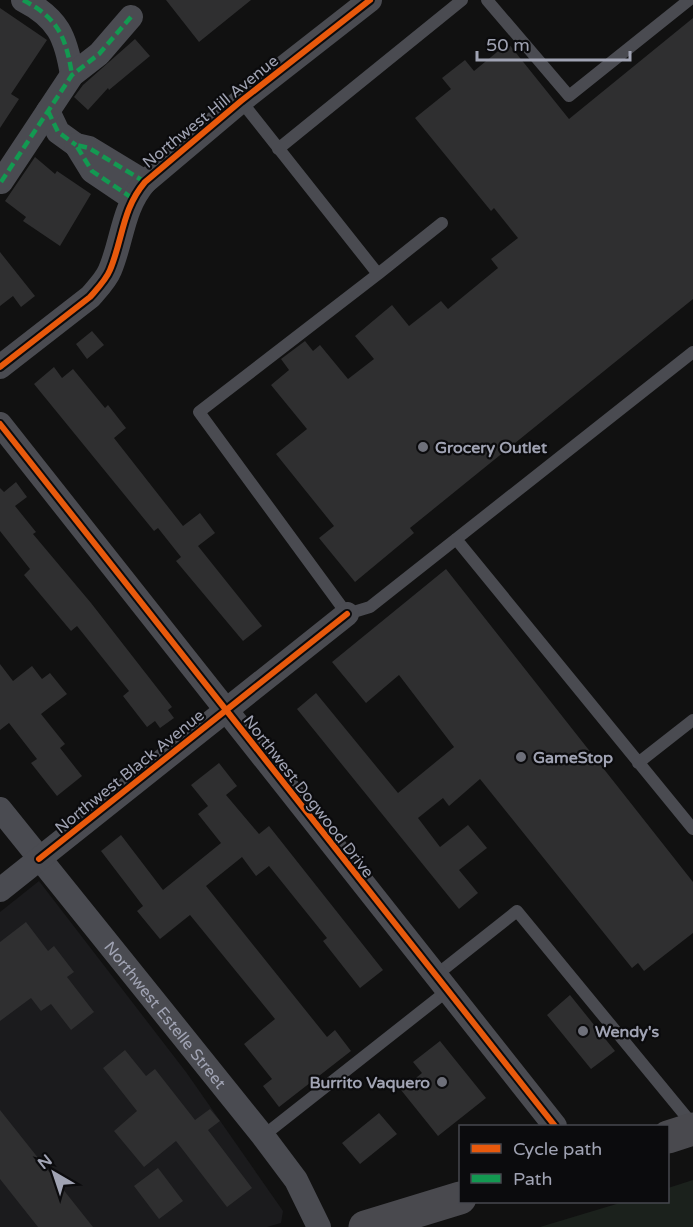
<svg xmlns="http://www.w3.org/2000/svg" width="693" height="1227" viewBox="0 0 693 1227" font-family="'Varela Round',sans-serif">
  <style>
    .built { fill: #1b1b1d }
    .green { fill: #1b211c }
    .building { fill: #2f2f30 }
    .lines { fill: none; stroke-linecap: round; stroke-linejoin: round }
    .service { stroke: #4a4b51; stroke-width: 12 }
    .minor { stroke: #4a4b51; stroke-width: 24 }
    .secondary { stroke: #49494e; stroke-width: 33 }
    .quiet { stroke: #139951; stroke-width: 4.5; stroke-dasharray: 9 4.5; stroke-linecap: butt }
    .cycleway-casing { stroke: #0b0b0d; stroke-width: 10 }
    .cycleway { stroke: #e8590c; stroke-width: 6 }
    .poi-dot { fill: #6e707a; stroke: #0b0b0d; stroke-width: 2 }
    .labels { text-anchor: middle; stroke-width: 4.5; stroke-linejoin: round; paint-order: stroke }
    .street-label { font-size: 16px; fill: #a0a3b3; stroke: #0b0b0d }
    .poi-label { font-size: 16px; font-weight: bold; fill: #a0a3b3; stroke: #0b0b0d; text-anchor: start }
  </style>
  <rect width="100%" height="100%" fill="#111"/>
  <!-- built -->
  <path class="built" d="M 39,881 L 186,1072 L 283,1211 L 281,1223 L 267,1227 L 0,1227 L 0,912 Z"/>
  <!-- green -->
  <path class="green" d="M 693,1180 L 693,1227 L 540,1227 L 623,1202 L 668,1202 L 668,1188 Z"/>
  <!-- building -->
  <path class="building" d="M 166,0 L 251,0 L 199,42 Z
    M 0,8 L 47,40 L 11,94 L 19,99 L 0,128 Z
    M 693,18 L 693,299 L 410,528 L 414,533 L 355,582 L 319,538 L 334,526 L 276,454 L 307,429 L 271,385 L 289,370 L 281,359 L 305,341 L 313,351 L 320,345 L 348,379 L 374,359 L 355,336 L 392,305 L 409,326 L 441,301 L 448,309 L 498,268 L 491,259 L 518,238 L 494,208 L 491,211 L 415,118 L 451,89 L 442,78 L 465,60 L 474,71 L 508,43 L 569,119 Z
    M 135,39 L 150,56 L 109,90 L 108,88 L 88,110 L 74,97 L 83,85 Z
    M 35,157 L 55,174 L 57,171 L 91,194 L 60,246 L 23,221 L 26,217 L 5,201 Z
    M 0,252 L 35,296 L 21,307 L 13,296 L 0,306 Z
    M 92,331 L 104,345 L 87,359 L 76,344 Z
    M 54,367 L 62,378 L 73,369 L 105,408 L 108,405 L 126,428 L 114,438 L 183,526 L 200,513 L 215,533 L 198,546 L 262,626 L 243,641 L 176,561 L 181,557 L 158,528 L 154,531 L 34,384 Z
    M 16,482 L 27,497 L 15,506 L 36,532 L 33,534 L 91,603 L 172,707 L 168,710 L 174,718 L 160,728 L 155,721 L 147,727 L 123,696 L 129,691 L 77,626 L 71,631 L 24,575 L 30,569 L 0,531 L 0,488 L 4,492 Z
    M 446,569 L 693,882 L 693,933 L 644,971 L 638,963 L 632,968 L 480,779 L 449,806 L 443,798 L 418,818 L 440,847 L 468,825 L 487,848 L 459,870 L 478,893 L 459,909 L 297,709 L 316,693 L 398,793 L 454,747 L 399,675 L 366,703 L 332,662 Z
    M 0,664 L 13,681 L 32,666 L 42,679 L 50,673 L 67,694 L 41,714 L 65,744 L 60,748 L 82,776 L 57,796 L 31,763 L 37,759 L 9,723 L 0,730 Z
    M 219,763 L 237,786 L 226,795 L 259,834 L 269,826 L 383,970 L 360,988 L 323,941 L 327,938 L 269,866 L 256,876 L 242,857 L 206,886 L 327,1037 L 335,1030 L 351,1051 L 279,1107 L 263,1086 L 272,1079 L 244,1044 L 275,1019 L 190,915 L 160,939 L 137,911 L 143,906 L 101,851 L 121,835 L 163,890 L 221,843 L 198,814 L 208,806 L 191,785 Z
    M 26,922 L 48,951 L 54,946 L 74,972 L 67,977 L 94,1012 L 71,1030 L 51,1004 L 41,1011 L 31,998 L 0,1021 L 0,942 Z
    M 570,995 L 615,1051 L 591,1069 L 547,1015 Z
    M 440,1041 L 486,1098 L 438,1136 L 401,1090 L 422,1073 L 413,1062 Z
    M 125,1050 L 146,1076 L 155,1069 L 195,1120 L 210,1109 L 220,1121 L 208,1130 L 252,1188 L 227,1207 L 176,1141 L 144,1167 L 114,1131 L 137,1111 L 103,1068 Z
    M 0,1110 L 93,1227 L 38,1227 L 0,1179 Z
    M 379,1113 L 397,1134 L 360,1164 L 342,1143 Z
    M 158,1168 L 183,1201 L 159,1219 L 134,1186 Z"/>
  <g class="lines">
    <!-- service -->
    <path class="service" d="M 487,0 L 569,96 L 689,0
      M 241,101 L 378,274 L 199,412 L 347,614 L 370,607 L 693,352
      M 278,149 L 462,0
      M 378,274 L 442,223
      M 456,539 L 693,829
      M 638,763 L 693,720
      M 435,976 L 517,911 L 693,1125
      M 263,1136 L 447,991"/>
    <!-- minor -->
    <g class="minor">
      <path d="M 23,0 C 58,18 66,37 72,75"/>
      <path d="M 48,111 L 58,132 L 76,145"/>
      <path d="M 1,182 L 72,75 L 99,54 L 131,17"/>
      <path d="M 132,198 L 92,171 L 76,145 L 89,148 L 145,182"/>
      <path d="M 0,367 L 90,297 C 97,289 106,280 110,270 C 123,239 122,209 145,182 L 241,101 L 370,0"/>
      <path d="M 0,424 L 555,1126"/>
      <path id="s1" d="M 0,809 L 263,1136 L 296,1180 L 319,1227"/>
      <path d="M 0,890 L 347,614"/>
    </g>
    <!-- secondary -->
    <path class="secondary" d="M 668,1137 L 693,1129
      M 365,1227 L 460,1198"/>
    <!-- quiet -->
    <path class="quiet" d="M 23,0 C 58,18 66,37 72,75
      M 48,111 L 58,132 L 76,145
      M 1,182 L 72,75 L 99,54 L 131,17
      M 132,198 L 92,171 L 76,145 L 89,148 L 145,182"/>
    <!-- cycleway casing -->
    <g class="cycleway-casing">
      <path id="cycleway" d="M 0,367 L 90,297 C 97,289 106,280 110,270 C 123,239 122,209 145,182 L 241,101 L 370,0
        M 0,424 L 555,1126
        M 39,859 L 347,614"/>
    </g>
    <!-- cycleway -->
    <use href="#cycleway" class="cycleway"/>
  </g>
  <!-- markers -->
  <g class="poi-dot">
    <circle cx="423" cy="447" r="6"/>
    <circle cx="521" cy="757" r="6"/>
    <circle cx="583" cy="1031" r="6"/>
    <circle cx="442" cy="1082" r="6"/>
  </g>
  <g class="labels">
    <!-- street labels -->
    <g class="street-label">
      <text transform="translate(210 111) rotate(-39)" y="6">Northwest Hill Avenue</text>
      <text transform="translate(129 771) rotate(-39)" y="6">Northwest Black Avenue</text>
      <text transform="translate(309 796) rotate(52)" y="6">Northwest Dogwood Drive</text>
      <text dy="6" stroke="none"><textPath href="#s1" startOffset="264">Northwest Estelle Street</textPath></text>
    </g>
    <!-- poi labels -->
    <g class="poi-label">
      <text x="435" y="453">Grocery Outlet</text>
      <text x="533" y="763">GameStop</text>
      <text x="595" y="1037">Wendy's</text>
      <text x="430" y="1088" text-anchor="end">Burrito Vaquero</text>
    </g>
  </g>
  <!-- legend -->
  <rect x="459" y="1125" width="210" height="78" fill="#0b0b0d" stroke="#47484f" stroke-width="1.5"/>
  <rect x="471" y="1144" width="30" height="9" fill="#e8590c" stroke="#47484f" stroke-width="1.5"/>
  <text x="513" y="1155" font-size="18" fill="#a0a3b3">Cycle path</text>
  <rect x="471" y="1174" width="30" height="9" fill="#139951" stroke="#47484f" stroke-width="1.5"/>
  <text x="513" y="1185" font-size="18" fill="#a0a3b3">Path</text>
  <!-- north arrow -->
  <g transform="translate(54 1173) rotate(321)" stroke="#0b0b0d" stroke-width="4.5" paint-order="stroke">
  <path d="M0-4.5L10 22L0 15L-10 22Z" fill="#a0a3b3"/>
  <text y="-9" font-size="16" font-weight="bold" text-anchor="middle" fill="#a0a3b3">N</text>
  </g>
  <!-- scale -->
  <path d="M477 51v9h153v-9" fill="none" stroke="#a0a3b3" stroke-width="3"/>
  <text x="486" y="51" font-size="18" fill="#a0a3b3" stroke="#0b0b0d" stroke-width="4.5" paint-order="stroke">50 m</text>
</svg>
